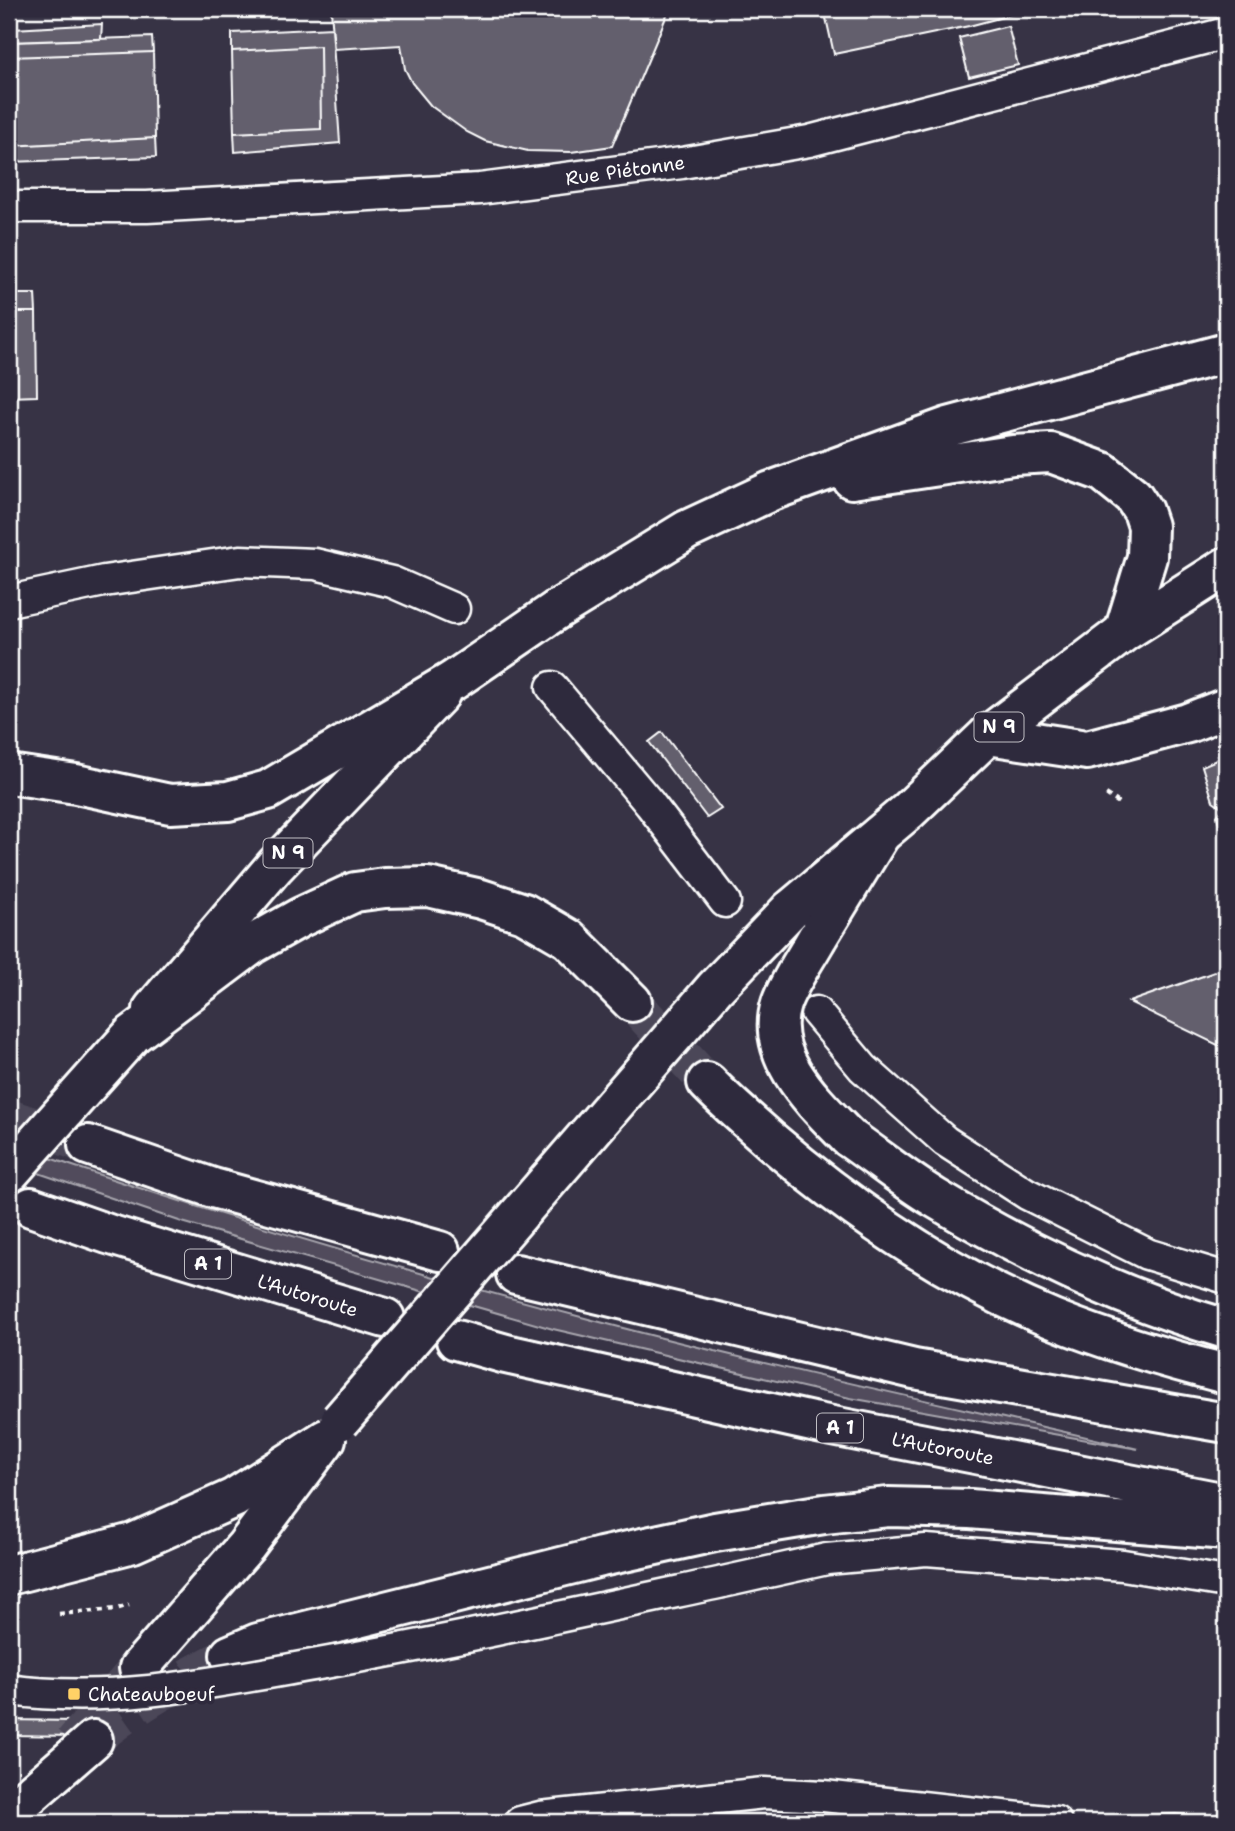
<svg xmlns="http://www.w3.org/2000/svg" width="1235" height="1831" viewBox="0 0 1235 1831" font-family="'Shantell Sans',sans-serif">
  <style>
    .green { fill: #514c5c; stroke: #a8a6ae; stroke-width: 2 }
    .building { fill: #635f6d; stroke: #fff; stroke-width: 2 }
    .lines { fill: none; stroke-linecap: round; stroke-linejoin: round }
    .primary-tunnel { stroke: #4b4758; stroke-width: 38; stroke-dasharray: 38 19; stroke-linecap: butt }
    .motorway-tunnel { stroke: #4b4758; stroke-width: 38; stroke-dasharray: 38 19; stroke-linecap: butt }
    .service-casing { stroke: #fff; stroke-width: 35 }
    .minor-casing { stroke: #fff; stroke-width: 44 }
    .primary-casing { stroke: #fff; stroke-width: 44 }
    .motorway-casing { stroke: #fff; stroke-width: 44 }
    .path { stroke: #fff; stroke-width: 4.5; stroke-dasharray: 5 5; stroke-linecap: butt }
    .service { stroke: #2f2a3d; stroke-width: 30 }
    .minor { stroke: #2f2a3d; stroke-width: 38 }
    .primary { stroke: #2f2a3d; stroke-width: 38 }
    .motorway { stroke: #2f2a3d; stroke-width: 38 }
    .service-bridge-casing { stroke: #fff; stroke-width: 35; stroke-linecap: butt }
    .primary-bridge-casing { stroke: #fff; stroke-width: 44; stroke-linecap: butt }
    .motorway-bridge-casing { stroke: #fff; stroke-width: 44; stroke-linecap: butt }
    .service-bridge { stroke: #2f2a3d; stroke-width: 30 }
    .primary-bridge { stroke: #2f2a3d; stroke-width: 38 }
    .motorway-bridge { stroke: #2f2a3d; stroke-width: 38 }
    .poi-dot { fill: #ffd166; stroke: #2f2a3d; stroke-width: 2.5 }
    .labels { text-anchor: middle; stroke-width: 7; stroke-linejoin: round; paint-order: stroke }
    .shield { fill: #2f2a3d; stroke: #c1bfc5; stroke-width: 2 }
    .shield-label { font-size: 18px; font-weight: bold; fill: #fff }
    .street-label { font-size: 19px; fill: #fff; stroke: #2f2a3d }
    .poi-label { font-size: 19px; fill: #fff; stroke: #2f2a3d; text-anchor: start }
  </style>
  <rect width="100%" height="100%" fill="#373345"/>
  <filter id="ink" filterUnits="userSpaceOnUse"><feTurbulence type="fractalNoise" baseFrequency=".0143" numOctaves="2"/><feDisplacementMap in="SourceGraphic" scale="14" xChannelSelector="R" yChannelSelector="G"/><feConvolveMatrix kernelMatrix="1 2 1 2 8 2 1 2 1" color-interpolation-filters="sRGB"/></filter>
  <g filter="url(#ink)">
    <!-- green -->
    <path class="green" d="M 9,1144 C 203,1212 401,1270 600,1322 C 778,1369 959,1407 1138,1449 L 850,1398 L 553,1329 L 182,1222 L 9,1163 Z"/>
    <!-- building -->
    <path class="building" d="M 331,9 L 682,9 L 669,10 L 612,146 L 571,152 L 528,151 L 485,141 L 467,132 L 431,106 L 412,83 L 405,69 L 401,45 L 334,49 Z
      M 824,9 L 1033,9 L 969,26 L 834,54 Z
      M 102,24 L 101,39 L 14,42 L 13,29 Z
      M 1008,26 L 1018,65 L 969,77 L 959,38 Z
      M 332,28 L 340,143 L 235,152 L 234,133 L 321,129 L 320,46 L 232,51 L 232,33 Z
      M 152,37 L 153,52 L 9,57 L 9,42 Z
      M 320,46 L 321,129 L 234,133 L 232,51 Z
      M 153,52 L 155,138 L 9,146 L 9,57 Z
      M 155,138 L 156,157 L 9,162 L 9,146 Z
      M 9,294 L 35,294 L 36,312 L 9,312 Z
      M 9,312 L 36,312 L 37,396 L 9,397 Z
      M 662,732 L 721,809 L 707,818 L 649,742 Z
      M 1226,756 L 1226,851 L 1217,816 L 1223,808 L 1213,801 L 1202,766 Z
      M 1226,968 L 1226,1049 L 1129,1002 Z
      M 9,1720 L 75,1721 L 74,1736 L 9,1735 Z
      M 1175,1814 L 1174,1822 L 1147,1822 L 1147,1815 Z
      M 1175,1814 L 1211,1817 L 1211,1822 L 1174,1822 Z"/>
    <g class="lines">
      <!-- primary-tunnel -->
      <path class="primary-tunnel" d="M 73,1743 L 138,1668"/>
      <!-- motorway-tunnel -->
      <path class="motorway-tunnel" d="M 632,1002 L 707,1082
        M 9,1118 L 88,1145
        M 93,1740 C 134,1704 182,1680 230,1655"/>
      <!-- service casing -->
      <g class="service-casing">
        <path id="service" d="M 9,207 L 147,207 L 480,189 L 682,163 L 809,141 L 1226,33
          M 9,601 L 104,581 L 240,561 L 315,564 L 392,582 L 454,609
          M 552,687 L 650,804 L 725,902
          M 816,1012 L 863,1068 L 945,1141 L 1027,1194 L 1147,1254 L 1226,1278
          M 723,1582 L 827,1559 L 926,1550 L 1123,1565 L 1226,1582
          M 520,1822 L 540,1817 L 764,1793 L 824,1796 L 1056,1822"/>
      </g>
      <!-- minor casing -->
      <g class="minor-casing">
        <path id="minor" d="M 988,735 L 1087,750 L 1188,723 L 1226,708"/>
      </g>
      <!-- primary casing -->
      <g class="primary-casing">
        <path id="primary" d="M 852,479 L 1013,455 L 1051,453 L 1103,472 L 1133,496 L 1143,511 L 1148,526 L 1147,557 L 1124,632
          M 558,609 L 687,530 L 771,491 L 948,427 L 1226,353
          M 790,910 L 908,811 L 988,735 L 1124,632 L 1226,567
          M 153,1009 L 275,866 L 440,694
          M 139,1668 L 246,1546 L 324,1442"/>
      </g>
      <!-- motorway casing -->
      <g class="motorway-casing">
        <path id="motorway" d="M 9,774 L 76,784 L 170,804 L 228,801 L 268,790 L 454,680
          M 817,938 L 880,835
          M 132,1035 L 253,944 L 301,917 L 355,892 L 385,888 L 428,887 L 481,899 L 524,913 L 569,939 L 632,1002
          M 707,1082 C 727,1103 749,1121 770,1140 C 854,1212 950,1277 1053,1319 C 1110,1342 1167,1359 1226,1374
          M 848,1137 C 877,1157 905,1180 935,1198 C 1026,1253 1125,1300 1226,1329
          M 88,1145 L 213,1188 L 440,1251
          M 31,1207 L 108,1234 L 385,1318
          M 516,1274 L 914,1369 L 1226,1423
          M 456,1340 L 506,1354 L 812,1422 L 1226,1503
          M 9,1575 L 133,1543 L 234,1498 L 326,1439
          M 230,1655 L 258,1643 L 601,1557 L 715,1532 L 824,1514 L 888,1507 L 970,1509 L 1226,1530
          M 23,1801 L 93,1740"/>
      </g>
      <!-- path -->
      <path class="path" d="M 1106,794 L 1122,805
        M 59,1614 L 116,1609 L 129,1605"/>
      <!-- service -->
      <use href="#service" class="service"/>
      <!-- minor -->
      <use href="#minor" class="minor"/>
      <!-- primary -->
      <use href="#primary" class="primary"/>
      <!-- motorway -->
      <use href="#motorway" class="motorway"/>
      <!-- service-bridge casing -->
      <g class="service-bridge-casing">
        <path id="service-bridge" d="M 9,1690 C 112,1704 212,1683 313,1665 C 450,1641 587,1611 723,1582"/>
      </g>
      <!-- primary-bridge casing -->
      <g class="primary-bridge-casing">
        <path id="primary-bridge" d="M 454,680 L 558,609
          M 9,1173 L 132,1035
          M 340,1421 L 715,988 L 790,910"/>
      </g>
      <!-- motorway-bridge casing -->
      <g class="motorway-bridge-casing">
        <path id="motorway-bridge" d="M 817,938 C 806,958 788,983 781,1004 C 764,1057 815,1103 848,1137"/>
      </g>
      <!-- service-bridge -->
      <use href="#service-bridge" class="service-bridge"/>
      <!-- primary-bridge -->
      <use href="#primary-bridge" class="primary-bridge"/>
      <!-- motorway-bridge -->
      <use href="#motorway-bridge" class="motorway-bridge"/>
    </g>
  </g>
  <!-- markers -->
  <rect class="poi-dot" x="67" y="1687" width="14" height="14" rx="3.5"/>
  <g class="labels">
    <!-- shield labels -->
    <g class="shield">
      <rect x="974.5" y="712.5" width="49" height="29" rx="5"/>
      <rect x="263.5" y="838.5" width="49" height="29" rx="5"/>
      <rect x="185" y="1249.5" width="46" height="29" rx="5"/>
      <rect x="817" y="1413.5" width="46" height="29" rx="5"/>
    </g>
    <g class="shield-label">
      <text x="999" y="733">N 9</text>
      <text x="288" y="859">N 9</text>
      <text x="208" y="1270">A 1</text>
      <text x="840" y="1434">A 1</text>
    </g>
    <!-- street labels -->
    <g class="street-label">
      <text transform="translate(625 170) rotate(-8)" y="7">Rue Piétonne</text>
      <text transform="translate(308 1295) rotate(17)" y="7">L'Autoroute</text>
      <text transform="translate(943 1448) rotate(11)" y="7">L'Autoroute</text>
    </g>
    <!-- poi labels -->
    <g class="poi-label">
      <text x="88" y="1701">Chateauboeuf</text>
    </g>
  </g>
  <!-- margin -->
  <rect width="1235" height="1831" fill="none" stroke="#2f2a3d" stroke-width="35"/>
  <rect x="18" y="18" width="1200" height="1796" fill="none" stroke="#fff" stroke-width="2.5" filter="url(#ink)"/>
</svg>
